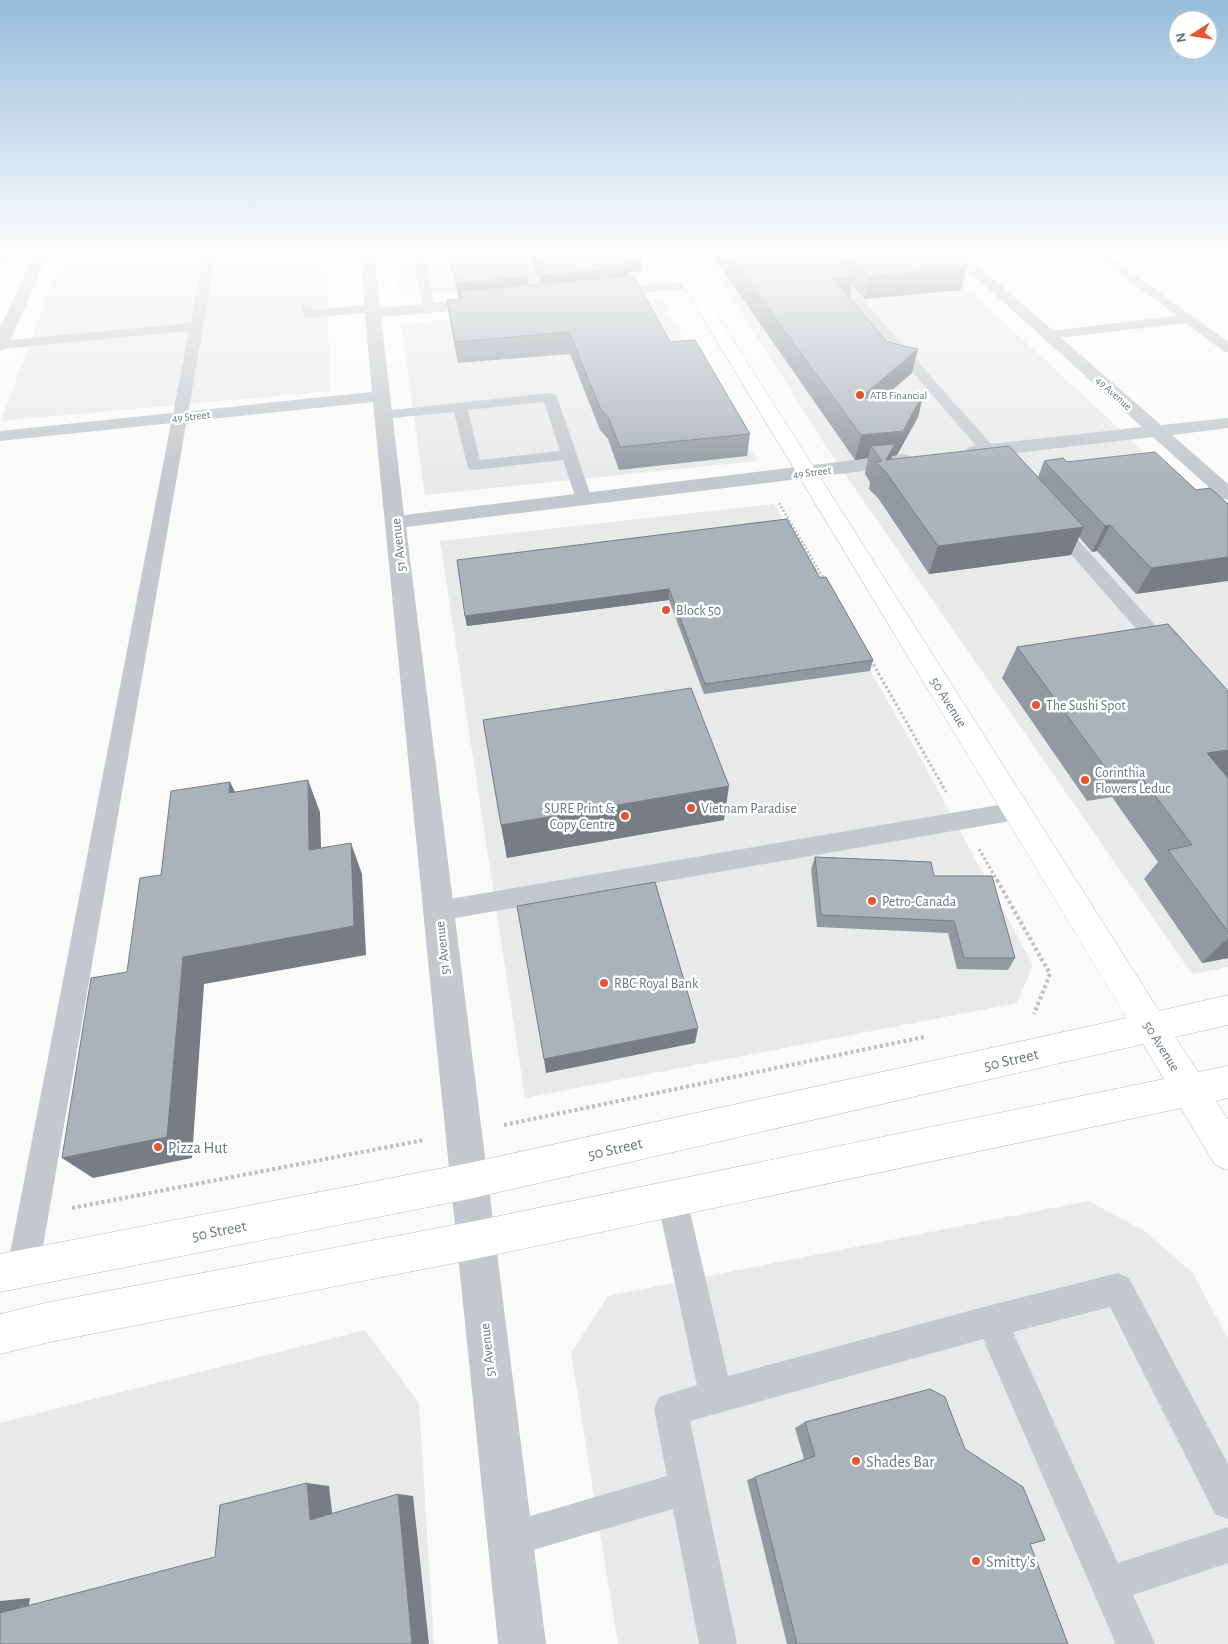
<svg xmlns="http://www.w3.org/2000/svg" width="1228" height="1644" viewBox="0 0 1228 1644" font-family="'Alegreya Sans',sans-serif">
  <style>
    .built { fill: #e8e9e9 }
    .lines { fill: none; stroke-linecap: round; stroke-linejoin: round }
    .secondary-casing { stroke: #b3babf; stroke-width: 1 }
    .path-far2 { stroke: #bbbfc2; stroke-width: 2.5; stroke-dasharray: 2 2; stroke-linecap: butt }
    .path-far1 { stroke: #bbbfc2; stroke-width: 3; stroke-dasharray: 2.5 2.5; stroke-linecap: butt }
    .path { stroke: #bbbfc2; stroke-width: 4; stroke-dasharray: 3 3; stroke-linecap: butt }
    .lane { fill: #c3c8cc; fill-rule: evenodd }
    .street { fill: #c3c8cc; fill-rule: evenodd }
    .secondary { fill: #fff; fill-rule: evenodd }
    .wall { fill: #929a9f }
    .shaded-wall { fill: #777d82 }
    .building { fill: #aab3b9; stroke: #777d82 }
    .poi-dot { fill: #e4572e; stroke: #fff; stroke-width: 2 }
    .labels { text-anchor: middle; stroke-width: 5; stroke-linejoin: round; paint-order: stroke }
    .far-street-label { font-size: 11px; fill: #657683; stroke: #fff }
    .far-poi-label { font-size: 11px; fill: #657683; stroke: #fff; text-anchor: start }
    .street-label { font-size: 14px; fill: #657683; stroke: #fff }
    .poi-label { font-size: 14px; fill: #657683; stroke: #fff; text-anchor: start }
    .near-street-label { font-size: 16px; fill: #657683; stroke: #fff }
    .near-poi-label { font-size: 16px; fill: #657683; stroke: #fff; text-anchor: start }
  </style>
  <rect width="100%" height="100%" fill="#fafaf8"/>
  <!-- built -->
  <path class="built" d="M 64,252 L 326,252 L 330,391 L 1,421 Z
    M 393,252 L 637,252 L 650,274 L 399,295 Z
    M 703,252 L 929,252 L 1228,530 L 1228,967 L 1192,974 L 831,454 Z
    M 660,299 L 757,461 L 425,495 L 401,324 Z
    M 774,504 L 920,757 L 1033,965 L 1017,1003 L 525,1098 L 440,541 Z
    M 1088,1201 L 1143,1230 L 1192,1272 L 1228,1339 L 1228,1644 L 618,1644 L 571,1353 L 608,1296 Z
    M 365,1330 L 419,1403 L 434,1644 L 0,1644 L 0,1423 Z"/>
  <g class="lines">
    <!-- secondary casing -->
    <g class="secondary-casing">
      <path id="secondary" d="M 663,252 L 677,252 L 1159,1011 L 1228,995 L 1228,1025 L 1175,1037 L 1198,1072 L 1228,1066 L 1228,1098 L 1216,1101 L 1228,1120 L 1228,1170 L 1215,1165 L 1181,1108 L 475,1259 L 50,1342 L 0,1354 L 0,1314 L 50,1302 L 475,1221 L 1164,1079 L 1143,1044 L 469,1199 L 0,1292 L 0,1254 L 469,1163 L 1127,1018 Z"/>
    </g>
    <!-- path-far2 -->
    <path class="path-far2" d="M 779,503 L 824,579"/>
    <!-- path-far1 -->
    <path class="path-far1" d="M 871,660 L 946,792
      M 979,849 L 998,882"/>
    <!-- path -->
    <path class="path" d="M 997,880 L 1050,974 L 1034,1014
      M 504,1125 L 924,1037
      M 72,1208 L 424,1140"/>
    <!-- lane -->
    <path class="lane" d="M 56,252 L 103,252 L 97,255 L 0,262 L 0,256 Z
      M 204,252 L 216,252 L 39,1269 L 34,1280 L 23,1285 L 12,1280 L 7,1269 L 189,331 L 0,349 L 0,341 L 191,323 Z
      M 413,252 L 424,252 L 435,308 L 433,311 L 425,311 L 423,308 Z
      M 514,252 L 525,252 L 544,298 L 542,301 L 534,301 L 532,298 Z
      M 809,252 L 820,252 L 1009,464 L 1011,467 L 1009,470 L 997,470 Z
      M 1091,252 L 1104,252 L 1228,342 L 1228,352 L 1223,351 L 1186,323 L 1049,339 L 1044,338 L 1042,335 L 1044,332 L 1049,331 L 1177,316 Z
      M 306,303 L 310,304 L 313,310 L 374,304 L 380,308 L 374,312 L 309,318 L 305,317 L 300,307 Z
      M 550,393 L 555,394 L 557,397 L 592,499 L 590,502 L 578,502 L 576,499 L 563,460 L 473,470 L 468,468 L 454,412 L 383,419 L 378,418 L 376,415 L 378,412 L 383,411 ZM 544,402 L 560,451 L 480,460 L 468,410 Z
      M 1054,519 L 1060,520 L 1173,645 L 1176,650 L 1173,655 L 1166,656 L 1159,655 L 1048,528 L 1046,524 L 1048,520 Z
      M 1016,802 L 1024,805 L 1027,811 L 1024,817 L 1016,820 L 438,921 L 429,918 L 426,911 L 429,904 L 438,901 Z
      M 672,1184 L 683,1188 L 687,1199 L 728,1376 L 991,1305 L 1118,1273 L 1129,1278 L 1228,1464 L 1228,1519 L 1215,1514 L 1110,1307 L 1013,1332 L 1118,1563 L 1228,1527 L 1228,1563 L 1133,1595 L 1155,1644 L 1116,1644 L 983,1339 L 690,1421 L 737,1644 L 699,1644 L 673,1509 L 509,1557 L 496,1552 L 491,1539 L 496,1526 L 667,1476 L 654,1409 L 659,1397 L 697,1385 L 657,1199 L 661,1188 Z"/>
    <!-- street -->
    <path class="street" d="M 35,252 L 49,252 L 8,346 L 6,349 L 0,351 L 0,328 Z
      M 360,252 L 374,252 L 380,308 L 485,298 L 490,300 L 493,303 L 490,306 L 485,308 L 381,317 L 404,515 L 904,454 L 911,456 L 913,460 L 911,464 L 904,466 L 406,527 L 546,1644 L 498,1644 L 434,1021 L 373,402 L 0,441 L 0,431 L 372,392 Z
      M 948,252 L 963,252 L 1161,425 L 1228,418 L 1228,428 L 1172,435 L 1228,484 L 1228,500 L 1221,498 L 1153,437 L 974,458 L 967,456 L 965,452 L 967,448 L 974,446 L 1142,427 Z
      M 690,281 L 695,282 L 697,285 L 695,288 L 605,296 L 600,295 L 598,292 L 600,289 L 605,288 Z"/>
    <!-- secondary -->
    <use href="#secondary" class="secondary"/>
  </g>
  <!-- wall -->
  <path class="wall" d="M 440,252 L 517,252 L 528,285 L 540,284 L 527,252 L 640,252 L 641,271 L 628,272 L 628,276 L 670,342 L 750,434 L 747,456 L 619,470 L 608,439 L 600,430 L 570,354 L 458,363 L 450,321 L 447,300 L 459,299 L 446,252 L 441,253 Z
    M 710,252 L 950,252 L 961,290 L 864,299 L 851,284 L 849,297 L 912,373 L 884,397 L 924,392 L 918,417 L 897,455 L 892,456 L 891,460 L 1038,477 L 1044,461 L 1067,462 L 1196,490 L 1136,594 L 1097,551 L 1092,552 L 1079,537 L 1071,555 L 929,574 L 878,498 L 869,489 L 870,482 L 865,474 L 868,458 L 855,460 Z
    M 457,560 L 820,578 L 873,660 L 870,671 L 704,694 L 669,600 L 467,626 Z
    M 1017,647 L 1228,691 L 1228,777 L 1227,777 L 1228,778 L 1228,958 L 1202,963 L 1144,879 L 1158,862 L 1112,797 L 1087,801 L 1002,678 Z
    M 483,720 L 724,820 L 507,858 Z
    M 815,857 L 934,876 L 1015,958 L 1008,970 L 957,969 L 948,933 L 817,927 L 811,869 Z
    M 805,1422 L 965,1449 L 1030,1544 L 1068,1644 L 787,1644 L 747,1480 L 804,1459 L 795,1428 Z"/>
  <!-- shaded-wall -->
  <path class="shaded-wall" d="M 642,255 L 641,271 L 628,272 L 628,284 L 544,292 L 543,275 L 622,257 Z
    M 967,267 L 961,290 L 864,299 L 869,276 Z
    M 527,277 L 528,293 L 460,291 L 461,299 L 459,299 L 457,283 Z
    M 853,278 L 848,300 L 833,279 Z
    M 918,349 L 912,373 L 853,423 L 859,399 Z
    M 924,392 L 918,417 L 897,455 L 892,456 L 888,471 L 886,460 L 871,446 L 868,458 L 855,460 L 861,435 Z
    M 1110,525 L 1097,551 L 1092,552 L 1105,526 Z
    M 1084,527 L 1071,555 L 929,574 L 938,546 Z
    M 1228,557 L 1228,581 L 1136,594 L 1151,568 Z
    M 669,589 L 669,600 L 467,626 L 465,616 Z
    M 1228,750 L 1228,777 L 1184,784 L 1207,753 Z
    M 308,780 L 320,812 L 322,880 L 309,850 Z
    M 230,782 L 246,813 L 229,793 Z
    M 729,786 L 724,820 L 507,858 L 501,825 Z
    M 351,843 L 362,874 L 366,955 L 204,984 L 192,1158 L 93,1178 L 62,1158 L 183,957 Z
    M 1228,938 L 1228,958 L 1202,963 Z
    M 698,1028 L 695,1043 L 546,1073 L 544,1059 Z
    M 307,1483 L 329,1486 L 333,1520 L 310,1520 Z
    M 398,1494 L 413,1496 L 429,1644 L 412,1644 Z
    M 30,1598 L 28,1611 L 0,1615 L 0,1601 Z"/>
  <!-- building -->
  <path class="building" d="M 449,252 L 517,252 L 527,277 L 457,283 Z
    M 533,252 L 640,252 L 642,255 L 622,257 L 628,268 L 543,275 Z
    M 727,252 L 829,252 L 853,278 L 833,279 L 887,342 L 918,349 L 859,399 L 924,392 L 903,431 L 861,435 Z
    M 846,252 L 950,252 L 967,267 L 869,276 Z
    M 634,276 L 670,342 L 695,340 L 750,434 L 620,447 L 608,417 L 600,408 L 569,332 L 455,342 L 447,300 L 462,299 L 460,291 Z
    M 895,444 L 886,460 L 1009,446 L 1084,527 L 938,546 L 885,471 L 875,462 L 882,461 L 871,446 Z
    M 1155,452 L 1196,490 L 1210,488 L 1228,504 L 1228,557 L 1151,568 L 1110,525 L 1105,526 L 1044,461 L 1063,458 L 1067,462 Z
    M 787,519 L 820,578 L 826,577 L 873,660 L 705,684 L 669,589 L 465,616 L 457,560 Z
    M 1168,624 L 1228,691 L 1228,750 L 1207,753 L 1228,778 L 1228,932 L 1168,850 L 1192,845 L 1133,766 L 1107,770 L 1017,647 Z
    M 691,688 L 729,786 L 501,825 L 483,720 Z
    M 308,780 L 309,850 L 351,843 L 354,926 L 183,957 L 167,1137 L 62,1158 L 91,978 L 127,972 L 140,878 L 161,875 L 171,791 L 230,782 L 229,793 Z
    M 815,857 L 931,862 L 934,876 L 992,876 L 1015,958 L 964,958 L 954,921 L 821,915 Z
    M 655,882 L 698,1028 L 544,1059 L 517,906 Z
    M 930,1389 L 945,1397 L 965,1449 L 1023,1487 L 1045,1540 L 1030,1544 L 1068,1644 L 797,1644 L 755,1477 L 815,1456 L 805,1422 Z
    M 307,1483 L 310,1520 L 398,1494 L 412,1644 L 0,1644 L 0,1613 L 215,1557 L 220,1505 Z"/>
  <!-- sky -->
  <linearGradient id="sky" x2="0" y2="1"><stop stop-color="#96bcdc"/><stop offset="0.52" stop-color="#fdfdfc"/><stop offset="1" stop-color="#fdfdfc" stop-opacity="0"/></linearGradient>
  <rect width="1228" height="482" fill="url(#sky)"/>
  <!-- markers -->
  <g class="poi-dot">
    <circle cx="860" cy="395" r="5"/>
    <circle cx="666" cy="610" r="5"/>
    <circle cx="1036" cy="705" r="5"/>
    <circle cx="1085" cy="780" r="5"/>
    <circle cx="691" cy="808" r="5"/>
    <circle cx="625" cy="816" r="5"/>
    <circle cx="872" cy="901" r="5"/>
    <circle cx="604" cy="983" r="5"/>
    <circle cx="158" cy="1147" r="5"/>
    <circle cx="856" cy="1461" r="5"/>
    <circle cx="976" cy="1561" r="5"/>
  </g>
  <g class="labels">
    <!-- far-street labels -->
    <g class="far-street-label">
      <text transform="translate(1114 393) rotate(42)" y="4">49 Avenue</text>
      <text transform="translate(191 416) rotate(-6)" y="4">49 Street</text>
      <text transform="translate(812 472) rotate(-7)" y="4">49 Street</text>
    </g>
    <!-- far-poi labels -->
    <g class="far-poi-label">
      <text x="870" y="399">ATB Financial</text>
    </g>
    <!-- street labels -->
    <g class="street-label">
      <text transform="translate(398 545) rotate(-96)" y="5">51 Avenue</text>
      <text transform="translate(949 702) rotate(58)" y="5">50 Avenue</text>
      <text transform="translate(442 948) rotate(-96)" y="5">51 Avenue</text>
      <text transform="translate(1162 1046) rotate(58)" y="5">50 Avenue</text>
      <text transform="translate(487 1350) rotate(-96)" y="5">51 Avenue</text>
    </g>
    <!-- poi labels -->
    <g class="poi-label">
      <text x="676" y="615">Block 50</text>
      <text x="1046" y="710">The Sushi Spot</text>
      <text x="1095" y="777">Corinthia<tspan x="1095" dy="16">Flowers Leduc</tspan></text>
      <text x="615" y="813" text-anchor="end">SURE Print &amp;<tspan x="615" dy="16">Copy Centre</tspan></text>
      <text x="701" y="813">Vietnam Paradise</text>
      <text x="882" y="906">Petro-Canada</text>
      <text x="614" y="988">RBC Royal Bank</text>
    </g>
    <!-- near-street labels -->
    <g class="near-street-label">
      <text transform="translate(1011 1059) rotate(-13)" y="6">50 Street</text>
      <text transform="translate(615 1148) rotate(-13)" y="6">50 Street</text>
      <text transform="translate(219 1230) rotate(-11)" y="6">50 Street</text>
    </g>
    <!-- near-poi labels -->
    <g class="near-poi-label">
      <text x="168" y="1153">Pizza Hut</text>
      <text x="866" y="1467">Shades Bar</text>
      <text x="986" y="1567">Smitty's</text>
    </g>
  </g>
  <!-- north arrow -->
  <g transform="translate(1193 35) rotate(258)"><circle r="24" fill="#ffffff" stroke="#c1c8cd"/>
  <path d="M0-4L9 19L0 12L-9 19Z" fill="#e4572e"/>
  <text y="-8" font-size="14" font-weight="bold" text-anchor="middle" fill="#657683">N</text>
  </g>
</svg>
